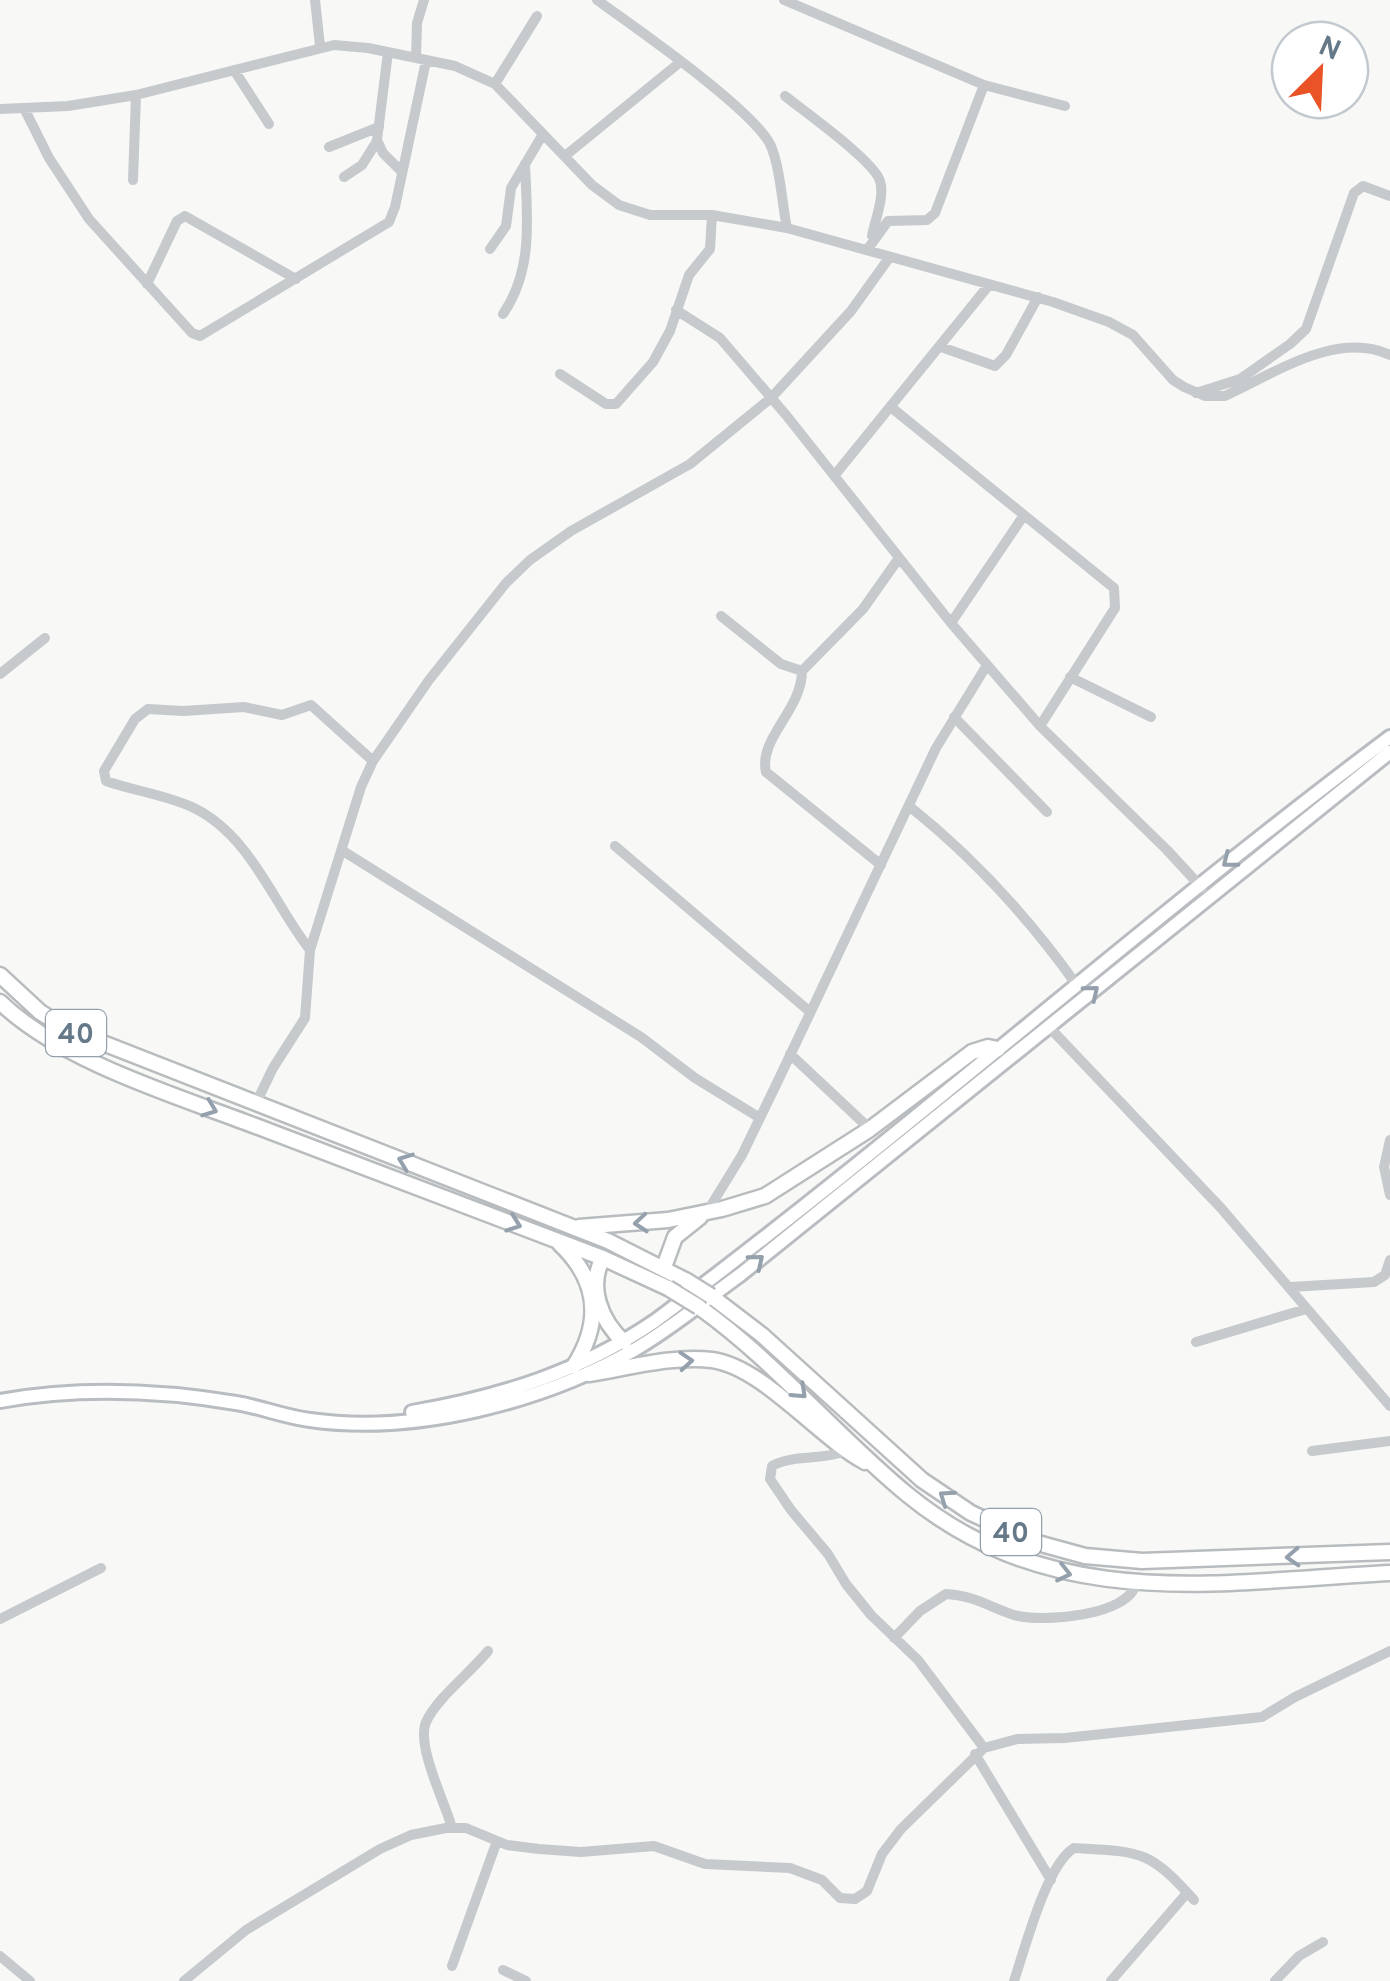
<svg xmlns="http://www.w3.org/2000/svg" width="1390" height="1981" viewBox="0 0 1390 1981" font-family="Overpass,sans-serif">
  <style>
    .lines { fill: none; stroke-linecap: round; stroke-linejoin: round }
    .major-casing { stroke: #b9bdc1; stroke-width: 18 }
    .highway-casing { stroke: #b8bcbf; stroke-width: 19 }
    .minor { stroke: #c6cacd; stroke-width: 10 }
    .major { stroke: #fff; stroke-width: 12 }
    .highway { stroke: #fff; stroke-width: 14 }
    .highway-bridge-casing { stroke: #b8bcbf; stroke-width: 19; stroke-linecap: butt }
    .highway-bridge { stroke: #fff; stroke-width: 14 }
    .oneway { stroke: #94a1ac }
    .labels { text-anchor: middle; stroke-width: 10; stroke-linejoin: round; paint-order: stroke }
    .shield { fill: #fff; stroke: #94a1ac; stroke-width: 2.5 }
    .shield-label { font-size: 28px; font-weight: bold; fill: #667988 }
  </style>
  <rect width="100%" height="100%" fill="#f8f8f6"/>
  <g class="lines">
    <!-- major casing -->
    <g class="major-casing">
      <path id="major" d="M 0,1401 C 78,1387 158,1390 236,1403 C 261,1407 285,1417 310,1420 C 415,1435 543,1402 634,1350 C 671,1329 705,1300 740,1275 L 1390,752
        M 412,1412 C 500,1397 582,1371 655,1321 C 906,1134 1139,925 1390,737"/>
    </g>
    <!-- highway casing -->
    <g class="highway-casing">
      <path id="highway" d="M 0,975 L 40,1012 L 67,1029 L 608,1241 L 687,1281
        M 0,1002 C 61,1061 174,1095 253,1125 C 369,1170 486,1213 603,1258 L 668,1288
        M 579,1227 L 668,1220 L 722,1209 L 765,1196 L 870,1129 L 972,1052 L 988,1047 L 998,1049
        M 560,1244 C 599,1281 602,1322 574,1366
        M 603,1258 C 587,1287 601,1321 624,1342
        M 664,1267 L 675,1237 L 700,1217
        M 711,1296 L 762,1335 L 922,1480 L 971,1513 L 1034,1542 L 1085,1556 L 1142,1561 L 1390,1552
        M 699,1307 C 776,1362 835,1435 908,1495 C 1054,1614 1217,1582 1390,1573
        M 589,1374 C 628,1368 673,1355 712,1360 C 763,1367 817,1436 865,1462"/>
    </g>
    <!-- minor -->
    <path class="minor" d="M 315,0 L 320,46
      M 597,0 C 635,27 751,108 770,144 C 780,165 782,204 787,228
      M 784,0 L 984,85 L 1065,106
      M 388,52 L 377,140 L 383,153 L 402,172
      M 416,58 L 417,23 L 424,0
      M 234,70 L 269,124
      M 495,84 L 537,16
      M 785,96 C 805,112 874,161 880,181 C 885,196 875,220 872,236
      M 24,108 L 49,158 L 89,219 L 192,333 L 200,336 L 389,222 L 395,207 L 426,61
      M 0,109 L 68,106 L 136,95 L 334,45 L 368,48 L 455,66 L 495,84 L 592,185 L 619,205 L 650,215 L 712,215 L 787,228 L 1053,302 L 1109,322 L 1133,335 L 1173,380 L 1184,387 L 1205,396 L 1225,396 C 1273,374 1337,330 1390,355
      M 329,147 L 379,127
      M 565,156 L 679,63
      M 344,177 L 362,165 L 377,141
      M 133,180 L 136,95
      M 490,249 L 506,226 L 511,188 L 543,134
      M 867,250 L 888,221 L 927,220 L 935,213 L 984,85
      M 147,284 L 177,221 L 185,216 L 296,279
      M 676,310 L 720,338 L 786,415 L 951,623 L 1040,726 L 1167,850 L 1202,888
      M 503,314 C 534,269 527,216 525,164
      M 941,347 L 995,366 L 1006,355 L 1038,297
      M 560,374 L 606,404 L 616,404 L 653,362 L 670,331 L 689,275 L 710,249 L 712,215
      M 1196,393 L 1240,379 L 1290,344 L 1306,329 L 1354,193 L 1363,186 L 1390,196
      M 892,408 L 1114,588 L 1115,608 L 1040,726
      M 834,476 L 989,285
      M 721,616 L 781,664 L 802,671 L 863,609 L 899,558
      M 951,623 L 1024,515
      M 802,671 C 802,710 758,739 766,772 L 881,865
      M 0,674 L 45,638
      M 1070,677 L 1151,717
      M 954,717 L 1047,812
      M 909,806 C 973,857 1028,917 1076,984
      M 615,846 L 809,1011
      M 343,851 L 641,1037 L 695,1078 L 760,1118
      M 310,950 C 273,903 251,836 194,808 C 167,795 134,791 106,781 L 104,771 L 135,719 L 148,709 L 183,711 L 244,707 L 282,715 L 311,705 L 373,761
      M 1049,1027 L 1221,1208 L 1390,1406
      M 790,1054 L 870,1129
      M 256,1103 L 273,1068 L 305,1018 L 310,950 L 361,787 L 373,761 L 429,680 L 506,583 L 530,560 L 571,531 L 690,464 L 771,398 L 851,311 L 889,258
      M 1390,1140 L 1384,1167 L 1390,1195
      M 707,1212 L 742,1155 L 775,1087 L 936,748 L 987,665
      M 1291,1287 L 1374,1282 L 1385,1275 L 1390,1260
      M 1196,1342 L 1306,1309
      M 845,1451 C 822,1461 793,1454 772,1466 L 770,1479 L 791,1510 L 828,1554 L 846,1584 L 871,1615 L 918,1660 L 984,1748
      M 1312,1451 L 1390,1441
      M 0,1619 L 101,1568
      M 894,1638 L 920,1611 L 946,1594 C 972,1595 990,1607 1014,1615 C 1041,1623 1130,1616 1136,1583
      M 975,1754 L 1051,1880
      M 452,1828 C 445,1802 416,1746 426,1722 C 437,1698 471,1672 488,1651
      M 0,1956 L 30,1981
      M 452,1966 L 497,1841
      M 503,1970 L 526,1981
      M 184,1981 L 246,1930 L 380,1849 L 411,1835 L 446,1828 L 466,1828 L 507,1845 L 539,1849 L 581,1852 L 654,1846 L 705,1864 L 790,1868 L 822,1880 L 840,1898 L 855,1899 L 867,1891 L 882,1854 L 901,1829 L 984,1748 L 1017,1739 L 1065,1738 L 1262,1717 L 1295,1697 L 1390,1651
      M 1014,1981 C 1025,1949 1046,1865 1074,1848 C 1141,1852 1148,1849 1194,1900
      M 1111,1981 L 1187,1893
      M 1275,1981 L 1299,1956 L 1323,1942"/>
    <!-- major -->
    <use href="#major" class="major"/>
    <!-- highway -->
    <use href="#highway" class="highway"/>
    <!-- highway-bridge casing -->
    <g class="highway-bridge-casing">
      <path id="highway-bridge" d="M 687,1281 L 711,1296
        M 668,1288 L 699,1307"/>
    </g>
    <!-- highway-bridge -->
    <use href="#highway-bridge" class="highway-bridge"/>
  </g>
  <!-- one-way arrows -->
  <defs><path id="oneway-chevron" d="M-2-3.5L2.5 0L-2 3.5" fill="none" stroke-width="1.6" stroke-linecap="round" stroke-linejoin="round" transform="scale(2.5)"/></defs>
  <g class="oneway">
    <use href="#oneway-chevron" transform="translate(1229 861) rotate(142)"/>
    <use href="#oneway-chevron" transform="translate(1092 992) rotate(-39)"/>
    <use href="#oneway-chevron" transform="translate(210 1109) rotate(21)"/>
    <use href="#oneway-chevron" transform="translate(405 1161) rotate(-159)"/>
    <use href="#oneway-chevron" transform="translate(641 1223) rotate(175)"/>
    <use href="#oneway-chevron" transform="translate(514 1224) rotate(20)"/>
    <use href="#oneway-chevron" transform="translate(757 1261) rotate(-39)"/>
    <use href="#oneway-chevron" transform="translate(686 1361) rotate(-4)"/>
    <use href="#oneway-chevron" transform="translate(800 1392) rotate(43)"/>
    <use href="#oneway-chevron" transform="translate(946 1497) rotate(-145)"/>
    <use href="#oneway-chevron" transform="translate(1293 1557) rotate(177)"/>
    <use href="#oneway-chevron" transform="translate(1064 1573) rotate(13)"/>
  </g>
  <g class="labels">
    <!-- shield labels -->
    <g class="shield">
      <rect x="46" y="1010" width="60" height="46" rx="8"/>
      <rect x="981" y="1509" width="60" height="46" rx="8"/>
    </g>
    <g class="shield-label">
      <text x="76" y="1043">40</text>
      <text x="1011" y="1542">40</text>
    </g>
  </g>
  <!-- north arrow -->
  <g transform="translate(1320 70) rotate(24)"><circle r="48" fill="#ffffff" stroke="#c2c9cf" stroke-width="2.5"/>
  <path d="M0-8L18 38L0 25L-18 38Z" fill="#e95325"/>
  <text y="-15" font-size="28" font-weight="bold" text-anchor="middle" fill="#667988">N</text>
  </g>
</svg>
